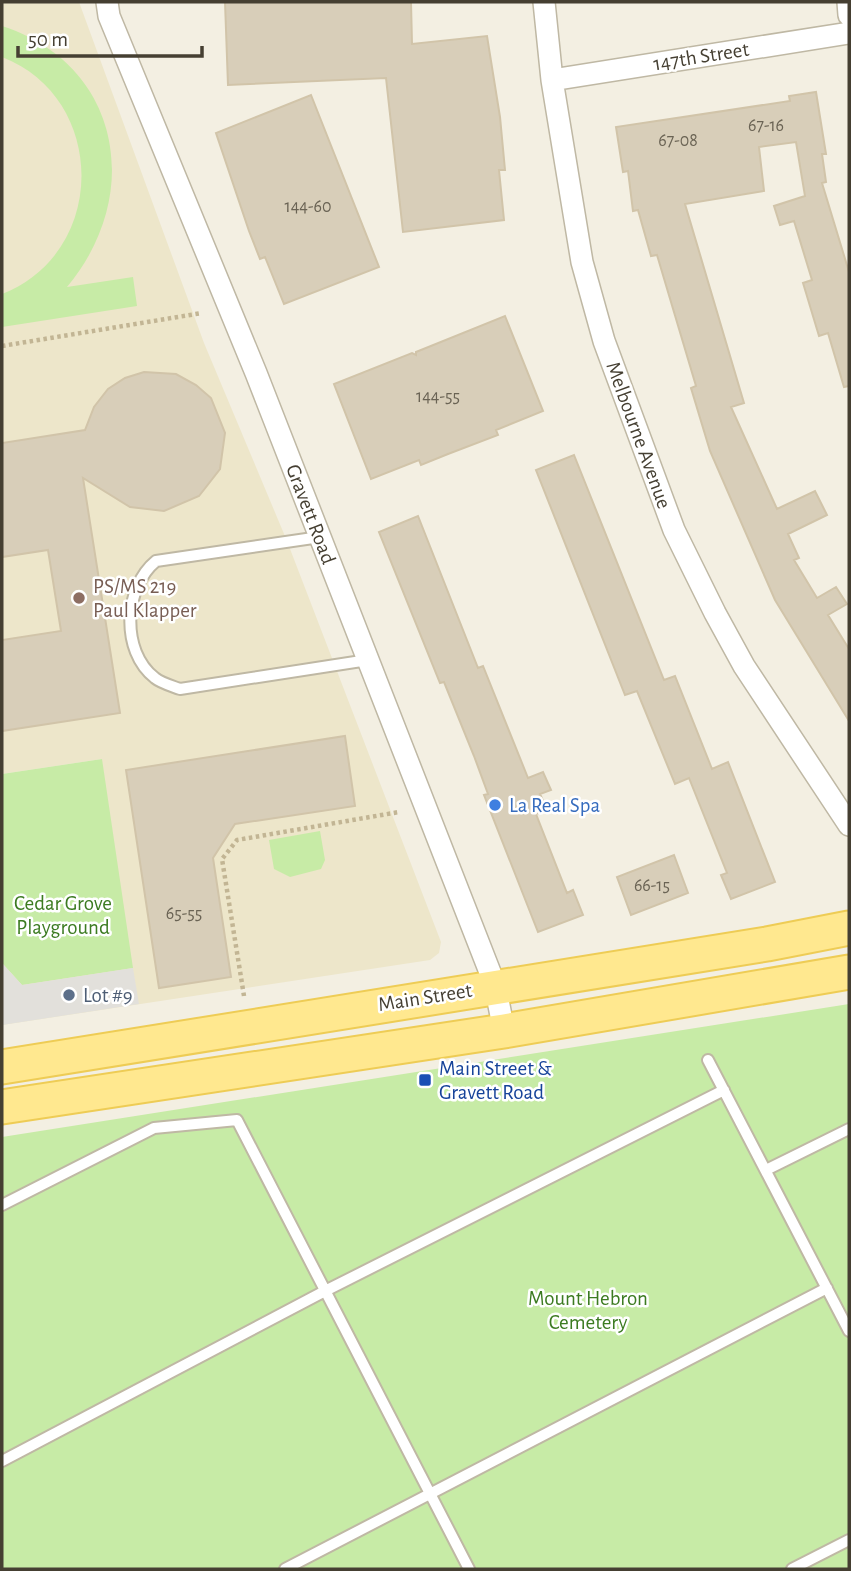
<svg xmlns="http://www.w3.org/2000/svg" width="851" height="1571" viewBox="0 0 851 1571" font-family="'Alegreya Sans',sans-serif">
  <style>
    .education { fill: #ede6ca }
    .green { fill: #c7eba6 }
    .parking { fill: #e2e0db }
    .building { fill: #d8ceb9; stroke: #d1c4a9; stroke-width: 2 }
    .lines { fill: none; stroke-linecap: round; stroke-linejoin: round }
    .service-casing { stroke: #bfb8a4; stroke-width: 14 }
    .minor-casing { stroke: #bfb8a4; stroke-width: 24 }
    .primary-casing { stroke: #ec5; stroke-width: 37 }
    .path { stroke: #c2b594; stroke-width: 4.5; stroke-dasharray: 3.5 3.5; stroke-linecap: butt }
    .service { stroke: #fff; stroke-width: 10 }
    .minor { stroke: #fff; stroke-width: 21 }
    .primary { stroke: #ffe88f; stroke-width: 33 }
    .education-dot { fill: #8d6e63; stroke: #fff; stroke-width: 2.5 }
    .shop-dot { fill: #3f7fe0; stroke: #fff; stroke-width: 2.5 }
    .service-dot { fill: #5c6f8a; stroke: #fff; stroke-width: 2.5 }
    .transit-dot { fill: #1a4fb4; stroke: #fff; stroke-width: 2.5 }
    .labels { text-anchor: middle; stroke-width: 5; stroke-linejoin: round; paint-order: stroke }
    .number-label { font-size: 18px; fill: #6a6354 }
    .street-label { font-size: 21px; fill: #453f32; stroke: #fff }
    .education-label { font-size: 21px; fill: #785e54; stroke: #fff; text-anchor: start }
    .shop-label { font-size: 21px; fill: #366cbe; stroke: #fff; text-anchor: start }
    .park-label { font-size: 21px; fill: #3c7b21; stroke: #fff }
    .service-label { font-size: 21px; fill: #4e5e75; stroke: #fff; text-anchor: start }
    .transit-label { font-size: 21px; fill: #164399; stroke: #fff; text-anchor: start }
  </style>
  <rect width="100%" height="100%" fill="#f3efe2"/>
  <!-- education -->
  <path class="education" d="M 2,2 L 79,2 L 204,343 L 287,541 L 441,942 L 439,953 L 430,960 L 2,1025 L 2,963 L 22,985 L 102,759 L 2,774 Z"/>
  <!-- green -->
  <path class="green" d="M 2,26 C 122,65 144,195 67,287 L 133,277 L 137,306 L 2,327 L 2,294 C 108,253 108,98 2,57 Z
    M 102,759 L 133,968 L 22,985 L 2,963 L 2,774 Z
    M 320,831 L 325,860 L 321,869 L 290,877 L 274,869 L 269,840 Z
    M 849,1004 L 849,1569 L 2,1569 L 2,1137 Z"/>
  <!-- parking -->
  <path class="parking" d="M 2,963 L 22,985 L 133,968 L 139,1004 L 2,1025 Z"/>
  <!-- building -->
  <path class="building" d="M 225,2 L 411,2 L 412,44 L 487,36 L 500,117 L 505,170 L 499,170 L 504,220 L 403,232 L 386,78 L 228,85 Z
    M 816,92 L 826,154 L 822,154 L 826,182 L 822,183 L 849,272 L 849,386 L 844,387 L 828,333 L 819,336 L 803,283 L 812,280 L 794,221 L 780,225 L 774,206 L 805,196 L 796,142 L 759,147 L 764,191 L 685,204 L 744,403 L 731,407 L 777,509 L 815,491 L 827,515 L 788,534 L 799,558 L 794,560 L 817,598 L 836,587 L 847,604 L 828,615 L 849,649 L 849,721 L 775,600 L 710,451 L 691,388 L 696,386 L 657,255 L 651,256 L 638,210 L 633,211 L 628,171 L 623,172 L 616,127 L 790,101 L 789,96 Z
    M 311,95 L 379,267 L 284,304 L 265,257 L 260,259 L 249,231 L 216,133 Z
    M 505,316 L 543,411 L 496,430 L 498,435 L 448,454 L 421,465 L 419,460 L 371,479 L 334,384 L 412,353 L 416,355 L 416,352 Z
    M 144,372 L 176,374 L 196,385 L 211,398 L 225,433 L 220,469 L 199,496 L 164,511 L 130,507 L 83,478 L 120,713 L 2,731 L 2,640 L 61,631 L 48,550 L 2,557 L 2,443 L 85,430 L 94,407 L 108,389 L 125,378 Z
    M 574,455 L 664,680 L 675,676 L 712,769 L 728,762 L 775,882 L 731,899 L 721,875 L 727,873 L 689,778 L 675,784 L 637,691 L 625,695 L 536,470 Z
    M 418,516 L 478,668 L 483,666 L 528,778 L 543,772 L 551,790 L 540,794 L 547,810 L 536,814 L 567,893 L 573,890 L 583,915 L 538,932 L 484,795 L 488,794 L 474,756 L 444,682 L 440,683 L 379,532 Z
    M 345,736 L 355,806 L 235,824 L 213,858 L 231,977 L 159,988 L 126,770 Z
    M 674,855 L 688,893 L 631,915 L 617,877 Z"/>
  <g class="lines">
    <!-- service casing -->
    <g class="service-casing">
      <path id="service" d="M 320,537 L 156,561 C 124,587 120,651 155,678 C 161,683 172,686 180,689 L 368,660
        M 708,1060 L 849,1331
        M 766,1170 L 849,1129
        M 2,1205 L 154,1128 L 237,1120 L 469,1569
        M 2,1461 L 325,1291 L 724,1090
        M 285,1569 L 827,1288
        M 792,1569 L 849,1540"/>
    </g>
    <!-- minor casing -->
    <g class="minor-casing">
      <path id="minor" d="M 107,2 L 109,16 L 256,373 L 495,985 L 504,1031
        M 544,2 L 552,80 L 582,262 L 604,341 L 674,530 L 715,613 L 744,666 L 849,825
        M 848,2 L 849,15
        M 552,80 L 849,33"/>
    </g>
    <!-- primary casing -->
    <g class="primary-casing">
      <path id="primary" d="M 2,1067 L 767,944 L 849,928
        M 2,1107 L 504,1031 L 849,972"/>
    </g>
    <!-- path -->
    <path class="path" d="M 2,346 L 202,313
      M 244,996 L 222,859 L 237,840 L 399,812"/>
    <!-- service -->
    <use href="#service" class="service"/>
    <!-- minor -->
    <use href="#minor" class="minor"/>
    <!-- primary -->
    <use href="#primary" class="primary"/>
  </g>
  <!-- markers -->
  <circle class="education-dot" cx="79" cy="598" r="7"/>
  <circle class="shop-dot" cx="495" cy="805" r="7"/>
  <circle class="service-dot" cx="69" cy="995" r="7"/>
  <rect class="transit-dot" x="418" y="1073" width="14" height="14" rx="3.5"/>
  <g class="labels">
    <!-- number labels -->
    <g class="number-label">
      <text x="766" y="131">67-16</text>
      <text x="678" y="146">67-08</text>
      <text x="308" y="212">144-60</text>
      <text x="438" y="402">144-55</text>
      <text x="652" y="891">66-15</text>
      <text x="184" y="919">65-55</text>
    </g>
    <!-- street labels -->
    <g class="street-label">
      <text transform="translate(701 56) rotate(-9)" y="7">147th Street</text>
      <text transform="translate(639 435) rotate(70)" y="7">Melbourne Avenue</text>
      <text transform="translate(311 514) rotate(69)" y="7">Gravett Road</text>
      <text transform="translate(425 997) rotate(-9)" y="7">Main Street</text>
    </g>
    <!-- education labels -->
    <g class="education-label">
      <text x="93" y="593">PS/MS 219<tspan x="93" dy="24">Paul Klapper</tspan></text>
    </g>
    <!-- shop labels -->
    <g class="shop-label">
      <text x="509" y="812">La Real Spa</text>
    </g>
    <!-- park labels -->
    <g class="park-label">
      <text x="63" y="910">Cedar Grove<tspan x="63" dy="24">Playground</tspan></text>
      <text x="588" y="1305">Mount Hebron<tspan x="588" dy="24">Cemetery</tspan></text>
    </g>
    <!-- service labels -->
    <g class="service-label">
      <text x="83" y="1002">Lot #9</text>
    </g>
    <!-- transit labels -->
    <g class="transit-label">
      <text x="439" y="1075">Main Street &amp;<tspan x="439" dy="24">Gravett Road</tspan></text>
    </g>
  </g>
  <!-- border -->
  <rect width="851" height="1571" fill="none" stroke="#453f32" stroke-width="7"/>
  <!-- scale -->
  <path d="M18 46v10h184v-10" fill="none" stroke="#453f32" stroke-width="3.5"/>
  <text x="28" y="46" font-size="21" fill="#453f32" stroke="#ffffff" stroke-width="5" paint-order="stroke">50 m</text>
</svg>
